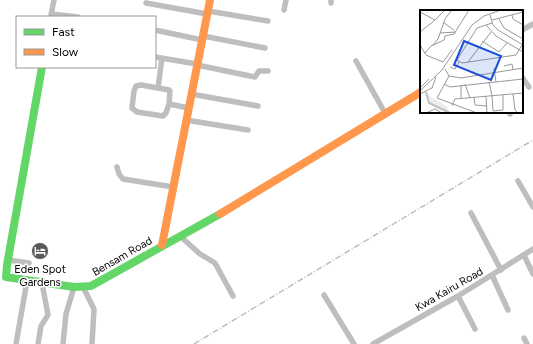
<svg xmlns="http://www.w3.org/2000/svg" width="533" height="344" viewBox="0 0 533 344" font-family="Figtree,sans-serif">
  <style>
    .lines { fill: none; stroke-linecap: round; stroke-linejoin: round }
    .street { stroke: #bebebe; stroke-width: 5.5 }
    .fast { stroke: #63d668; stroke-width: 8 }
    .slow { stroke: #ff974d; stroke-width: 8 }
    .rail { stroke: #bebebe; stroke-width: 1.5; stroke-dasharray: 6 2 1 2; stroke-linecap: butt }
    .labels { text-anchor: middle; stroke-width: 3; stroke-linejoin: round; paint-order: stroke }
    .street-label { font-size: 11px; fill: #000; stroke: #fff }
    .poi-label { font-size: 11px; fill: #000; stroke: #fff }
    .inset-river { fill: none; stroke: #bfbfbf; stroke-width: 2 }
    .inset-road { fill: none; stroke: #999; stroke-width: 1 }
    .view { fill: #1d4ed8; fill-opacity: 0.15; stroke: #1d4ed8; stroke-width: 2 }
    .inset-edge { fill: none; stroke: #000; stroke-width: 2 }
  </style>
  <rect width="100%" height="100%" fill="#fff"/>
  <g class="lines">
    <!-- street -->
    <path class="street" d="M 146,3 L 207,14
      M 331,3 L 331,0
      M 284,10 L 286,0
      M 208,11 L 268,21
      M 52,14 L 78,17
      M 51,15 L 54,0
      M 155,30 L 202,40
      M 522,30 L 533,24
      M 203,36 L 265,48
      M 155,57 L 197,64
      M 162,58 L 158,88 L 141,85 L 136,86 L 134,91 L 132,108 L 137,112 L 163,116 L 166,113 L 169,104 L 189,108
      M 356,61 L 385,113
      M 197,65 L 255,77 L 259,71 L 268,71
      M 522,77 L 529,87
      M 158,88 L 169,90 L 170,91 L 169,104
      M 191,94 L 258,106
      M 509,112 L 510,114
      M 186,120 L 248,130
      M 117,167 L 119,174 L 123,179 L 173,187
      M 518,181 L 533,207
      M 471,213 L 501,270
      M 180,236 L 200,254 L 215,263 L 233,296
      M 524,255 L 533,274
      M 8,260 L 29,263
      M 492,275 L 508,310
      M 83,287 L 94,309 L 92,344
      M 324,295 L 354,344
      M 458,296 L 475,329
      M 524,338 L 527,344
      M 16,344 L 27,281
      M 38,344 L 41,326 L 48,315 L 42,283
      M 63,344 L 66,314 L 74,287
      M 373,344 L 458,296 L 533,249"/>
    <!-- fast -->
    <path class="fast" d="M 42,67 L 7,265 L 6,277 L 74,287 L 91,286 L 220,214"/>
    <!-- slow -->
    <path class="slow" d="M 220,214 L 421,92
      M 162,245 L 210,0"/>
    <!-- rail -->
    <path class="rail" d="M 194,344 L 533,140"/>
  </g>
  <!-- icons -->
  <defs>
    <g id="hotel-disc" transform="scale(0.9)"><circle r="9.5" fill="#595959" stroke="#fff"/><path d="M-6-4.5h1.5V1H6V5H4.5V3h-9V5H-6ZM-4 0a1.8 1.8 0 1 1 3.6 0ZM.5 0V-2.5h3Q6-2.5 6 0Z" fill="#fff"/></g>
  </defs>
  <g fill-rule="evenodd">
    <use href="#hotel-disc" x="40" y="251"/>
  </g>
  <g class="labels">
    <!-- street labels -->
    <g class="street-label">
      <text transform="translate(122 256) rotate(-30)" y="4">Bensam Road</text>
      <text transform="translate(449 289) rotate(-30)" y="4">Kwa Kairu Road</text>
    </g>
    <!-- poi labels -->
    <g class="poi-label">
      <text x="40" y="273">Eden Spot<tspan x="40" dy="13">Gardens</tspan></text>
    </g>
  </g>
  <!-- overview -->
  <g transform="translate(420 10)">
    <rect width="103" height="103" fill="#fff"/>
    <path d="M 7,82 L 9,86 L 27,96 L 29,102 L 10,93 Z" fill="#ececec"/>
    <path class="inset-river" d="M 6,82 L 9,93 L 30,103"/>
    <path class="inset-road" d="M 0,2 L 15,10 L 0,22M 70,5 L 73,15 L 78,20 L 103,35M 92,5 L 93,9 L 103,15M 79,9 L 84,18 L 103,29M 15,10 L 24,1M 72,10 L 103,2M 24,13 L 34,20M 72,13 L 57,18 L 37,50 L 42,53 L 96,45 L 102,35M 66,15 L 76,26 L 103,42M 20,23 L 36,22M 62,31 L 79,42 L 87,33M 0,35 L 6,45 L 23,52 L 32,40M 12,36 L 18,29 L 25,9 L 31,1M 5,43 L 11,36 L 24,30 L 25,26 L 34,24 L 49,0M 48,52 L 71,22M 84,56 L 92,54 L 93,60M 30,57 L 35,59 L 39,52M 74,58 L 76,72M 25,59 L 29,66 L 41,68 L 103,58M 29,66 L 17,88 L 57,103M 69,72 L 72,86M 24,74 L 30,77 L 103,69M 45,74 L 50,88M 41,75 L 41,88M 0,78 L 9,69M 0,81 L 22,60 L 52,15 L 64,6 L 81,0M 0,84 L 12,78 L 16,67M 93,84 L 95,100 L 98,103M 66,86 L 67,103M 72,86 L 73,101 L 83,100 L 83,85M 54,87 L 55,95 L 67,96M 32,96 L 35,89 L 103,83M 6,103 L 15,99 L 22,103"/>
    <path class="view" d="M 44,31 L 81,46 L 71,70 L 34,55 Z"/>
    <rect width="103" height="103" class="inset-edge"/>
  </g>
  <!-- legend -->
  <rect x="16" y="16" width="140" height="52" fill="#ffffff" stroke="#999999"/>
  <rect x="24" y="29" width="20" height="6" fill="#63d668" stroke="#999999"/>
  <text x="52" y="36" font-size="12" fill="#000000">Fast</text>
  <rect x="24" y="49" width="20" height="6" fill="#ff974d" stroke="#999999"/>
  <text x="52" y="56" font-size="12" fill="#000000">Slow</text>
</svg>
